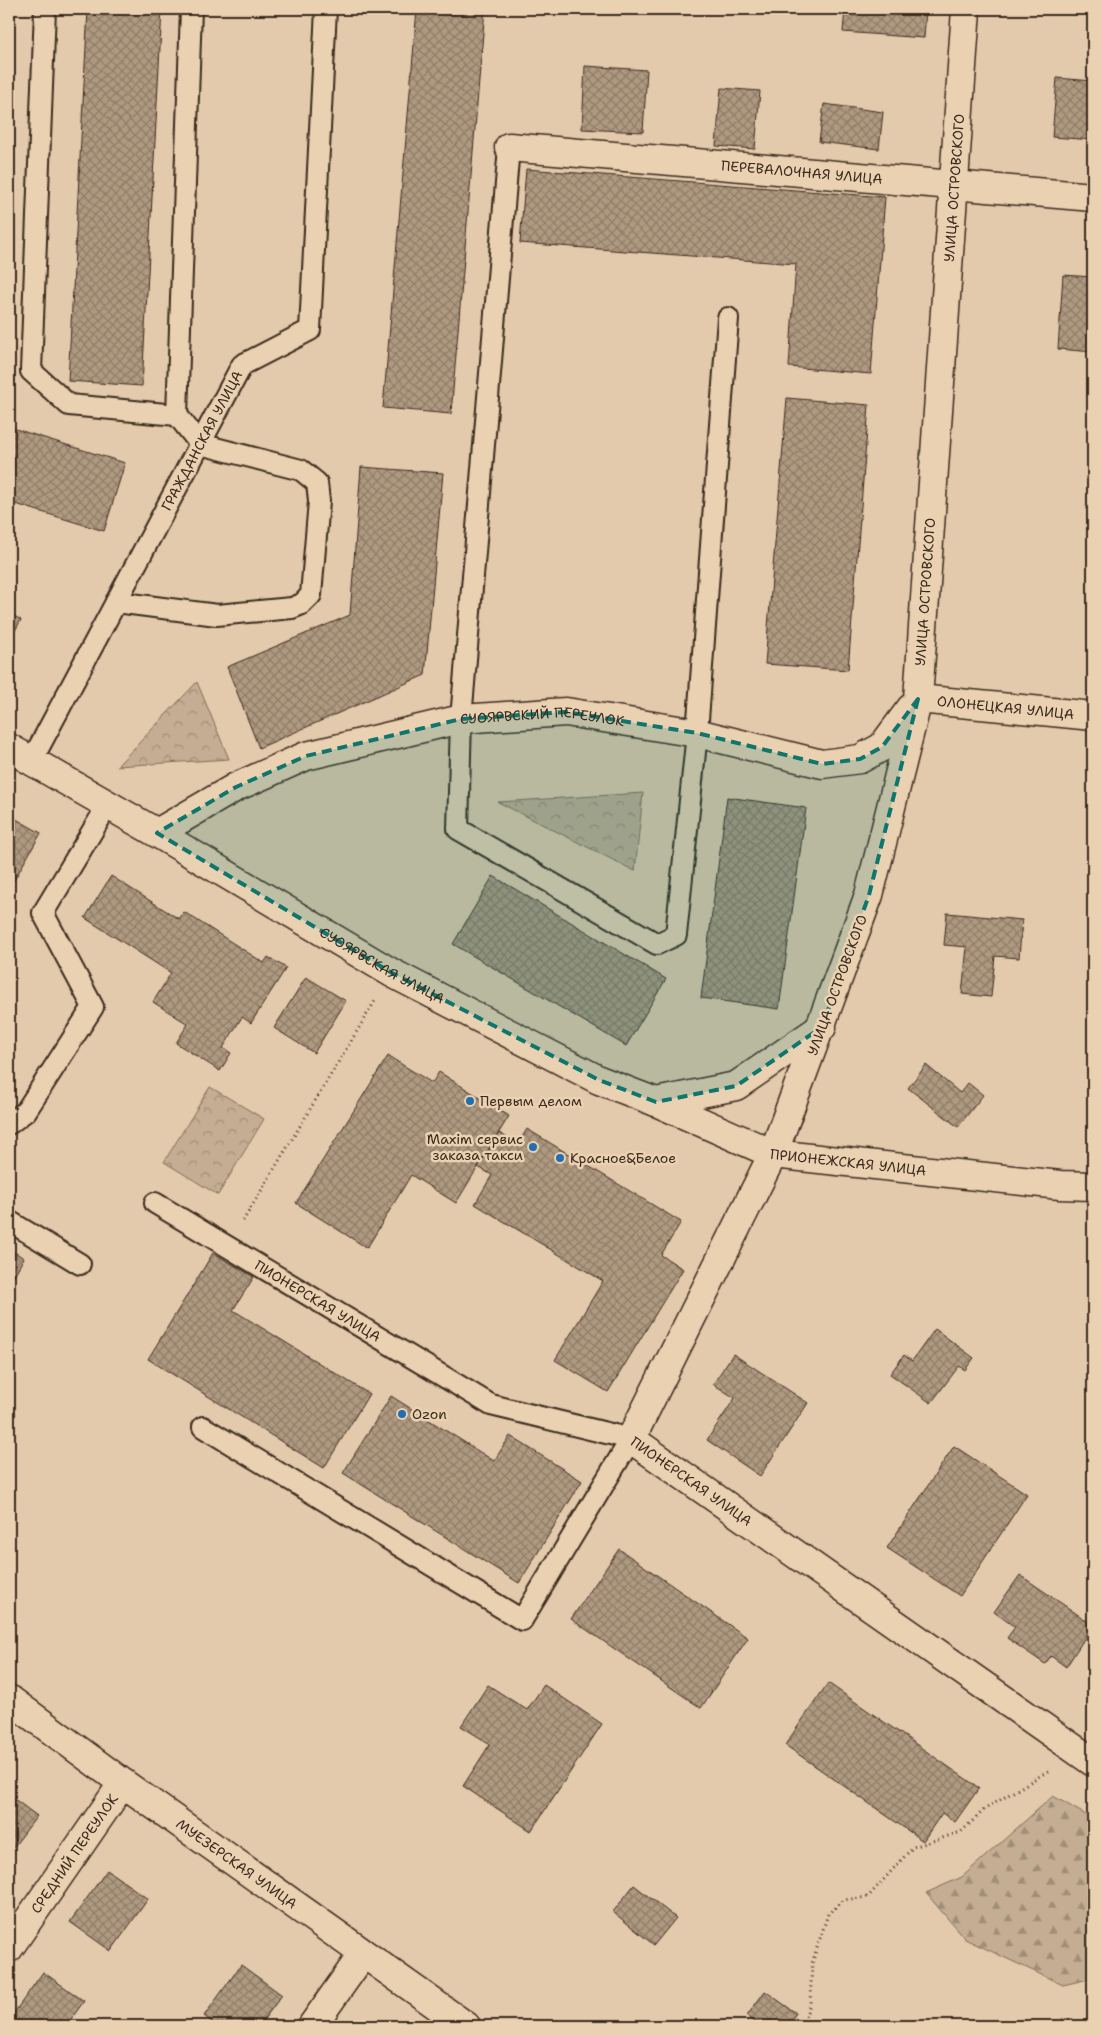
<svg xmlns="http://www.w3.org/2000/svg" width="1102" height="2035" viewBox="0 0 1102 2035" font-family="'Shantell Sans',sans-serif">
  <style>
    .forest { fill: url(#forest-firs); stroke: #806c58 }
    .park { fill: url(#park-crowns); stroke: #806c58 }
    .building { fill: url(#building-cross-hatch); stroke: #3b2a1e }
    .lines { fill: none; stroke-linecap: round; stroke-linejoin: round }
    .lane-casing { stroke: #3b2a1e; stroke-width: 24 }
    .street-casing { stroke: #3b2a1e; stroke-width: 31 }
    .secondary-casing { stroke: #3b2a1e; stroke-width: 31 }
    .path { stroke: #3b2a1e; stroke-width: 3; stroke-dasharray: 1 4; stroke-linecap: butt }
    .lane { stroke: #ead1b2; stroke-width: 20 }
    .street { stroke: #ead1b2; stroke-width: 28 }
    .secondary { stroke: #ead1b2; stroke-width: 28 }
    .marked { fill: #0f766e; fill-opacity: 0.2; stroke: #0f766e; stroke-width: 4; stroke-dasharray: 10 6; stroke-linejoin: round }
    .poi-dot { fill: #1f6fb2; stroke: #ead1b2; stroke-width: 2 }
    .labels { text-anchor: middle; stroke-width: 5; stroke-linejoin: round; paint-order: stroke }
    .street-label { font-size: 14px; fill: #3b2a1e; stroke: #ead1b2 }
    .poi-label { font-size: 14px; fill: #3b2a1e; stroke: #ead1b2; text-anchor: start }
  </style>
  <defs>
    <pattern id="forest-firs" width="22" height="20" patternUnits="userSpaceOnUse" patternTransform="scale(1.25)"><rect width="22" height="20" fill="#c4ad92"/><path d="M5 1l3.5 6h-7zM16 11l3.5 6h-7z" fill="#a08d77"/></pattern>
    <pattern id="park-crowns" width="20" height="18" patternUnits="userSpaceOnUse" patternTransform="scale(1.25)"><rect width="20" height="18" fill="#c4ad92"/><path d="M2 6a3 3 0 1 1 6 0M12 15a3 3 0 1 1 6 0" fill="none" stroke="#a08d77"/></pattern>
    <pattern id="building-cross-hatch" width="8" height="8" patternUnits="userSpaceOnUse" patternTransform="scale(1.25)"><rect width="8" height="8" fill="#af9980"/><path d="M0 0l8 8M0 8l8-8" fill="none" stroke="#907d68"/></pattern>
  </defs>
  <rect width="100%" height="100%" fill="#e3caac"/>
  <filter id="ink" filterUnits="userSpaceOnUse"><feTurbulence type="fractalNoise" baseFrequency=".02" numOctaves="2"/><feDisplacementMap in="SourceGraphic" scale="10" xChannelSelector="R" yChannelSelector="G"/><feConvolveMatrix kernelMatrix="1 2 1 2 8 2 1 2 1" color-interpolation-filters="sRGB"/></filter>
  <g filter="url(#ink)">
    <!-- forest -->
    <path class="forest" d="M 1053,1796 L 1093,1819 L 1093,1978 L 1063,1985 L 965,1939 L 926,1893 L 962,1877 Z"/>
    <!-- park -->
    <path class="park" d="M 197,682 L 229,759 L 117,766 Z
      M 643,793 L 635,871 L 498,802 Z
      M 210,1087 L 264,1119 L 218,1195 L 164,1162 Z"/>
    <!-- building -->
    <path class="building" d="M 88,9 L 162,9 L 142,386 L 68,381 Z
      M 417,9 L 485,9 L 451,414 L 383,408 Z
      M 845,9 L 926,9 L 924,38 L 843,32 Z
      M 585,66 L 647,70 L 643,132 L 582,129 Z
      M 1057,78 L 1093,81 L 1093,140 L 1052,137 Z
      M 721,88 L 760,91 L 755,149 L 716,146 Z
      M 824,104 L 883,112 L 879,149 L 819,142 Z
      M 526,169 L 885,197 L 871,374 L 789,367 L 796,264 L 520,243 Z
      M 1063,275 L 1093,277 L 1093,352 L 1058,349 Z
      M 787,398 L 869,405 L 848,670 L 765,664 Z
      M 9,427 L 125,463 L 104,531 L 9,502 Z
      M 361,467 L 443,473 L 425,675 L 259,748 L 227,667 L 350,615 Z
      M 9,613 L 21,620 L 9,641 Z
      M 727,797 L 806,808 L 779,1009 L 701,998 Z
      M 9,815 L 41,833 L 9,889 Z
      M 111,876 L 179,919 L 184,912 L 264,963 L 268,957 L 286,968 L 251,1023 L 242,1017 L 223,1048 L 231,1053 L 220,1071 L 176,1043 L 188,1024 L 153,1002 L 171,973 L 85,918 Z
      M 493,876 L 666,979 L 626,1046 L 453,944 Z
      M 947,913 L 1022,920 L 1019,958 L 995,956 L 991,997 L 962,994 L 967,947 L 944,945 Z
      M 306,977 L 346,1001 L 314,1053 L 274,1028 Z
      M 388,1056 L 432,1083 L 439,1072 L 509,1116 L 456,1203 L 411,1175 L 367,1248 L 296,1203 Z
      M 926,1065 L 960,1093 L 968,1083 L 983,1095 L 958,1127 L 908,1088 Z
      M 527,1129 L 681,1222 L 661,1255 L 683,1269 L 608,1392 L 555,1360 L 603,1281 L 475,1204 L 492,1175 L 478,1167 L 499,1133 L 518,1144 Z
      M 9,1249 L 24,1258 L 9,1284 Z
      M 213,1253 L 254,1277 L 233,1310 L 369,1394 L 324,1468 L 148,1359 Z
      M 1093,1260 L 1093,1295 L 1089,1295 Z
      M 935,1329 L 974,1358 L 965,1370 L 959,1366 L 931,1403 L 890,1374 L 904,1355 L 912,1361 Z
      M 733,1354 L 808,1403 L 760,1476 L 707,1440 L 735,1398 L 713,1384 Z
      M 391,1396 L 494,1461 L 510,1436 L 582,1481 L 519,1583 L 343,1473 Z
      M 954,1446 L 1027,1494 L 960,1596 L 887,1548 Z
      M 619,1549 L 748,1638 L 701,1708 L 571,1619 Z
      M 1020,1575 L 1093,1625 L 1066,1667 L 1051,1656 L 1045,1664 L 1007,1638 L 1015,1627 L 994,1612 Z
      M 828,1683 L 979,1788 L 955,1822 L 942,1813 L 923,1841 L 785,1745 Z
      M 488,1685 L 527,1710 L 544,1685 L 602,1724 L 531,1831 L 463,1786 L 490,1744 L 461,1726 Z
      M 9,1795 L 37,1816 L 9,1853 Z
      M 107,1870 L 148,1899 L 111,1951 L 70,1922 Z
      M 634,1885 L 676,1918 L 654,1945 L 613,1912 Z
      M 241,1965 L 282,1995 L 259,2026 L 217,2026 L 204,2016 Z
      M 43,1972 L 84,2001 L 66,2026 L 10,2026 L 9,2020 Z
      M 765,1991 L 796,2013 L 787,2026 L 761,2026 L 747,2016 Z"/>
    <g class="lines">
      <!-- lane casing -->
      <g class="lane-casing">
        <g id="lane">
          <path d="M 45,9 L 31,371 L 69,405 L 177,415"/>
          <path d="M 509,147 L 461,719 L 458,829 L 657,944 L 676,935 L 697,733 L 728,318"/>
          <path d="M 116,602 L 217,615 L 292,608 L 302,604 L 311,595 L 319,501 L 317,483 L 301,470 L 200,444 L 177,415 L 191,9"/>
          <path id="s1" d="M 31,762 L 242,365 L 310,330 L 326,9"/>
          <path d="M 9,1124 L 26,1111 L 93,1007 L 43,913 L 108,805"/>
          <path id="s2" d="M 155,1203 L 491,1405 L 631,1439 L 522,1620 L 203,1427"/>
          <path d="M 9,1221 L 80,1264"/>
        </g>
      </g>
      <!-- street casing -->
      <g class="street-casing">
        <g id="street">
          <path id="s3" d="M 966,9 L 918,699 L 869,895 L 773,1154 L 631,1439 L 1093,1762"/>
          <path id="s4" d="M 509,147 L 1093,197"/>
          <path id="s5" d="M 918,699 L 1093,716"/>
          <path id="s6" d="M 9,748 L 157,833 L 392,973 L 599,1080 L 656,1102 L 773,1154 L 1060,1185 L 1093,1186"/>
          <path id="s7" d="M 157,833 L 236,787 L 306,756 L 461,719 L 566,712 L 697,733 L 822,764 L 860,759 L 882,747 L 911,708"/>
          <path d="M 656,1102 L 736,1086 L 822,1027"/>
          <path id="s8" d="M 9,1948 L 123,1783"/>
          <path d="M 312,2026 L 363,1954"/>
        </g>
      </g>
      <!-- secondary casing -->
      <g class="secondary-casing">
        <g id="secondary">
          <path id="s9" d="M 9,1699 L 123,1783 L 466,2026"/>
        </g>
      </g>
      <!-- path -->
      <path class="path" d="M 243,1221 L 375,1001
        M 802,2026 L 810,2004 L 812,1963 L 828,1914 L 843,1900 L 868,1897 L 913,1847 L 961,1832 L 985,1809 L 1048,1771"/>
      <!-- lane -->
      <use href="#lane" class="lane"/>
      <!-- street -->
      <use href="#street" class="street"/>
      <!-- secondary -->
      <use href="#secondary" class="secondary"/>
    </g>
  </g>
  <!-- marked area -->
  <path class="marked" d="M 918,699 L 869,895 L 822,1027 L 736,1086 L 656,1102 L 599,1080 L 392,973 L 157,833 L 236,787 L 306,756 L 461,719 L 566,712 L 697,733 L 822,764 L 860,759 L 882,747 Z"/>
  <!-- markers -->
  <g class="poi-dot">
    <circle cx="470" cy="1101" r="5"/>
    <circle cx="533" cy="1147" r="5"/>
    <circle cx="560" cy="1158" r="5"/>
    <circle cx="402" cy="1414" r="5"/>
  </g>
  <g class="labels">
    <!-- street labels -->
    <g class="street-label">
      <text dy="5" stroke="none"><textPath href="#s4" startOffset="294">ПЕРЕВАЛОЧНАЯ УЛИЦА</textPath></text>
      <text transform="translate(954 188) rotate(-86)" y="5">УЛИЦА ОСТРОВСКОГО</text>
      <text dy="5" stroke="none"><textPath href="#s1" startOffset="364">ГРАЖДАНСКАЯ УЛИЦА</textPath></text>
      <text transform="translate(925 592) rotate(-86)" y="5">УЛИЦА ОСТРОВСКОГО</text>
      <text dy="5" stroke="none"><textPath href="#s5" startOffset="88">ОЛОНЕЦКАЯ УЛИЦА</textPath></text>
      <text dy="5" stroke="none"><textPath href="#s7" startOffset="409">СУОЯРВСКИЙ ПЕРЕУЛОК</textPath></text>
      <text dy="5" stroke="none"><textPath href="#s6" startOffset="432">СУОЯРВСКАЯ УЛИЦА</textPath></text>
      <text transform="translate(837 985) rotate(-70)" y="5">УЛИЦА ОСТРОВСКОГО</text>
      <text dy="5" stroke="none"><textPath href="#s6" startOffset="942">ПРИОНЕЖСКАЯ УЛИЦА</textPath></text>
      <text dy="5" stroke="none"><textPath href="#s2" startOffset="190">ПИОНЕРСКАЯ УЛИЦА</textPath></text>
      <text dy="5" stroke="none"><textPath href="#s3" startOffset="1562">ПИОНЕРСКАЯ УЛИЦА</textPath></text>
      <text dy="5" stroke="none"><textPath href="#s8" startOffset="115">СРЕДНИЙ ПЕРЕУЛОК</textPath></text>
      <text dy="5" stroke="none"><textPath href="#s9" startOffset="281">МУЕЗЕРСКАЯ УЛИЦА</textPath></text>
    </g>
    <!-- poi labels -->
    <g class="poi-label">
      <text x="480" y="1106">Первым делом</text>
      <text x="523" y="1144" text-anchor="end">Maxim сервис<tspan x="523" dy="16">заказа такси</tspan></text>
      <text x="570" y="1163">Красное&amp;Белое</text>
      <text x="412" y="1419">Ozon</text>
    </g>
  </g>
  <!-- margin -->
  <rect width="1102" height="2035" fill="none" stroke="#ead1b2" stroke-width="30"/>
  <rect x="15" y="15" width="1072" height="2005" fill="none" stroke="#3b2a1e" stroke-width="2" filter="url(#ink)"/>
</svg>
